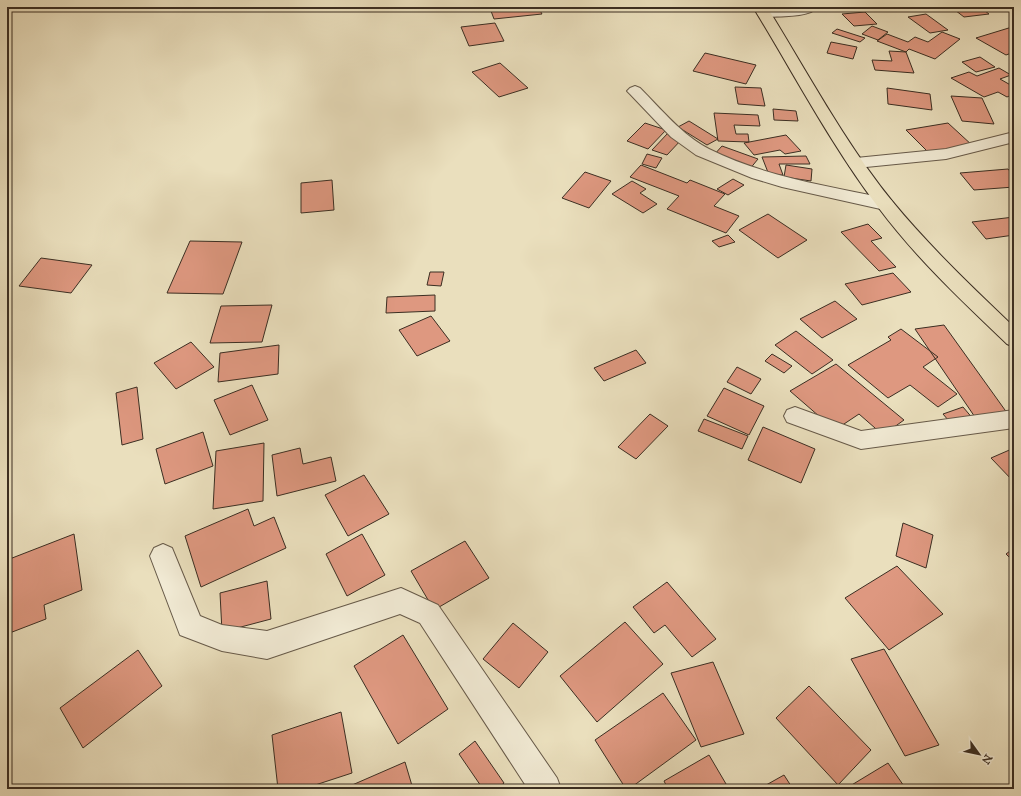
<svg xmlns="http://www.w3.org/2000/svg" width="1021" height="796" viewBox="0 0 1021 796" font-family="'IM FELL Great Primer',serif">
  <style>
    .building { fill: #de9880; stroke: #3b2e22 }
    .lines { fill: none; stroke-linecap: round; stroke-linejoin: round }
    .street-casing { stroke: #675a49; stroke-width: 2 }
    .primary-casing { stroke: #3b2e22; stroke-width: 2 }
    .street { fill: #f1ead4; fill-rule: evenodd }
    .primary { fill: #eadfbd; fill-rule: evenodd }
  </style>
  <rect width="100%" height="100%" fill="#eadfbd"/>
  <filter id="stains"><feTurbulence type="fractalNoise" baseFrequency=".005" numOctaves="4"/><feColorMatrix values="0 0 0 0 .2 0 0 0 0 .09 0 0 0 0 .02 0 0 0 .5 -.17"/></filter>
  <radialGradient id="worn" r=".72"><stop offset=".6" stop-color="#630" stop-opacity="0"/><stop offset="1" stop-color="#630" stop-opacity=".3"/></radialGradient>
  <!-- building -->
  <path class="building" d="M 527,7 L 538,7 L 542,14 L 494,19 L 491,11 Z
    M 951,7 L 980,7 L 989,14 L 964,17 Z
    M 865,12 L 877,24 L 854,26 L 842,14 Z
    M 926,14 L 948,30 L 930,33 L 908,17 Z
    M 495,23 L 504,41 L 469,46 L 461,27 Z
    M 872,26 L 888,32 L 878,40 L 862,34 Z
    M 1012,27 L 1014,28 L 1014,52 L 1006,55 L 976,38 Z
    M 837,29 L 865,38 L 860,42 L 832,33 Z
    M 942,32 L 960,39 L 935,59 L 909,49 L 906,52 L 877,41 L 887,34 L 908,42 L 915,37 L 928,42 Z
    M 831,42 L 857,47 L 853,59 L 827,53 Z
    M 889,51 L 906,52 L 914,73 L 875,70 L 872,60 L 892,61 Z
    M 705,53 L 756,65 L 746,84 L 693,71 Z
    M 980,57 L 995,67 L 976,72 L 962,62 Z
    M 500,63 L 528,88 L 499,97 L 472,72 Z
    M 999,68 L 1011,75 L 1000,79 L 1014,87 L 1014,94 L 1007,97 L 998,92 L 984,97 L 951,78 L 969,72 L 977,76 Z
    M 735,87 L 761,88 L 765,106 L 738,104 Z
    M 887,88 L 930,94 L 932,110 L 888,104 Z
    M 951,96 L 982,98 L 994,124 L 962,121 Z
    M 773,109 L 796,111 L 798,121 L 774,120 Z
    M 714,113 L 758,115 L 760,126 L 734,125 L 736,134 L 748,134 L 749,142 L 718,141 Z
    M 689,121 L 718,139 L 707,145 L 678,127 Z
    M 645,123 L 666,130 L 648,149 L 627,141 Z
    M 948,123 L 973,146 L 930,154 L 906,130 Z
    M 668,133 L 682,139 L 667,155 L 652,150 Z
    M 786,135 L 801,151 L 785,154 L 780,150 L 754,155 L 744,143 Z
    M 722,146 L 758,159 L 749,170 L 713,156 Z
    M 647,154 L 662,158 L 656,168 L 642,164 Z
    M 806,156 L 810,164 L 779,164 L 783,175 L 769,175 L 762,157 Z
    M 641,165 L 687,183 L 690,180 L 725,194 L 714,206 L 739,216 L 726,233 L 667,209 L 679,196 L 630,177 Z
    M 786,165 L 812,169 L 811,181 L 784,177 Z
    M 1008,169 L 1014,176 L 1014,187 L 974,190 L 960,173 Z
    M 585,172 L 611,181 L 589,208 L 562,198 Z
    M 733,179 L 744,185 L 728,195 L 717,189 Z
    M 332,180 L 334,210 L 301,213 L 301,183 Z
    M 632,181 L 646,189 L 640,193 L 657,204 L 643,213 L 612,194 Z
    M 768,214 L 807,240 L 778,258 L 739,230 Z
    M 1014,217 L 1014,235 L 986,239 L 972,222 Z
    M 868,224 L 882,238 L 871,241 L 896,267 L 879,271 L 841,232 Z
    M 728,235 L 735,242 L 719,247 L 712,241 Z
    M 190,241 L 242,242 L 223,294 L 167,293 Z
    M 41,258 L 92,265 L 71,293 L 19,286 Z
    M 430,272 L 444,272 L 441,286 L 427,285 Z
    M 893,273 L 911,292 L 862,305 L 845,284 Z
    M 435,295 L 435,311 L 386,313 L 387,297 Z
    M 835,301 L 857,319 L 822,338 L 800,319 Z
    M 272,305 L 262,342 L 210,343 L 221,306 Z
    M 431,316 L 450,341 L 417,356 L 399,330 Z
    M 944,325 L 1010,417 L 979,423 L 915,329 Z
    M 901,329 L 938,357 L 923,367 L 957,394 L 938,407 L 910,385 L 888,398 L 848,365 L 891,340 L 888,337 Z
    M 796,331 L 833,360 L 812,374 L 775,345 Z
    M 191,342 L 214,367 L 176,389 L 154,363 Z
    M 279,345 L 278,374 L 218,382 L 220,353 Z
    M 636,350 L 646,363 L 604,381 L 594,368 Z
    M 772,354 L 792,366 L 784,373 L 765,361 Z
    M 836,364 L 904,420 L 883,435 L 859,414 L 835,430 L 790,391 Z
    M 737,367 L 761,379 L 751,394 L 727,382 Z
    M 252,385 L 268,420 L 230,435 L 214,400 Z
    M 137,387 L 143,439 L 122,445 L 116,393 Z
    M 724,388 L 764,406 L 749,435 L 707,416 Z
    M 963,407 L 974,420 L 954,427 L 943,414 Z
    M 650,414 L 668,426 L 636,459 L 618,447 Z
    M 704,419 L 748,436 L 742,449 L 698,431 Z
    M 763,427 L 815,449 L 801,483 L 748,460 Z
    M 203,432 L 213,466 L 165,484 L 156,449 Z
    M 264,443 L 263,501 L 213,509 L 216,451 Z
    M 300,448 L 303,464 L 331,457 L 336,481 L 277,496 L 272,455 Z
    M 1014,448 L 1014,482 L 991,458 Z
    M 364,475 L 389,514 L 348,536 L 325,495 Z
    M 248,509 L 254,526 L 274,517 L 286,548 L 201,587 L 185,536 Z
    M 903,523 L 933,535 L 926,568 L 896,556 Z
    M 74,534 L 82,590 L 44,605 L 46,619 L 7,634 L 7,560 Z
    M 362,534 L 385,575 L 347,596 L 326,554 Z
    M 465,541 L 489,578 L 434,610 L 411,571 Z
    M 1014,548 L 1014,562 L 1006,554 Z
    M 897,566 L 943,614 L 889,650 L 845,598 Z
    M 267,581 L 271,619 L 222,632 L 220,593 Z
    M 667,582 L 716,639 L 692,657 L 665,625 L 654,633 L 633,607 Z
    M 625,622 L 663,664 L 597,722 L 560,676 Z
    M 513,623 L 548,652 L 519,688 L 483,659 Z
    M 403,635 L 448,709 L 398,744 L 354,666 Z
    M 884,649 L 939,745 L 905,756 L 851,659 Z
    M 138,650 L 162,686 L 83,748 L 60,708 Z
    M 713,662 L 744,734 L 701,747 L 671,673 Z
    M 809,686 L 871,750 L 838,785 L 776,718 Z
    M 663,693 L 696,740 L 629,789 L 626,789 L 595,740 Z
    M 341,712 L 352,773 L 303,789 L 278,789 L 272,735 Z
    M 475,741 L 504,783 L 497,789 L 483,789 L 459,754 Z
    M 709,755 L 729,789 L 668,789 L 664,781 Z
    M 405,762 L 413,789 L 343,789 Z
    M 888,763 L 906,789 L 845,789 Z
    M 784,775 L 793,789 L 759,789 Z"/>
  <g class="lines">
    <!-- street casing -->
    <g class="street-casing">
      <path id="street" d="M 799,7 L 818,7 C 810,18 777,16 764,17 L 759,16 L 757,13 L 759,10 L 764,9 Z
        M 635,86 L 640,88 C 661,109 682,135 709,149 C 763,176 826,186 885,198 L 891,200 L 894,204 L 891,208 L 885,210 L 782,187 L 752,178 L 696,155 L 671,137 L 630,94 L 627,91 L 630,88 Z
        M 1014,132 L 1014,142 L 946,159 L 856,168 L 850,167 L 848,163 L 850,159 L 856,158 L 946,149 Z
        M 795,407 L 861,431 L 1014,410 L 1014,428 L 861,449 L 787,422 L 784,416 L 787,410 Z
        M 163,544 L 172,548 L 200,616 L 222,625 L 267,631 L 401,588 L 438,605 L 557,778 L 561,789 L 528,789 L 420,623 L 400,614 L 267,659 L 222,651 L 180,635 L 150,556 L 154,548 Z"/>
    </g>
    <!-- primary casing -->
    <g class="primary-casing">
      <path id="primary" d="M 753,7 L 767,7 C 806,70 845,143 892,201 C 929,246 971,286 1014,327 L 1014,347 L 1007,344 C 962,301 916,258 878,207 C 831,145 794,74 753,7 Z"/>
    </g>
    <!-- street -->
    <use href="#street" class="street"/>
    <!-- primary -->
    <use href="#primary" class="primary"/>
  </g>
  <!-- margin -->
  <rect width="1021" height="796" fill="none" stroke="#eadfbd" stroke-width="24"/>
  <rect x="8" y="8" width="1005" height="780" fill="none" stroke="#3b2e22" stroke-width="2"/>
  <rect x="12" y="12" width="997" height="772" fill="none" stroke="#3b2e22"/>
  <!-- north arrow -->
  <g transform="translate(979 754) rotate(123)" stroke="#f1ead4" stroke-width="3" paint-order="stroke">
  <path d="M0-3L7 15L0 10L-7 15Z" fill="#3b2e22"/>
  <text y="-6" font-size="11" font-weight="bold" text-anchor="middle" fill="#3b2e22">N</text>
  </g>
  <rect width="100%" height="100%" filter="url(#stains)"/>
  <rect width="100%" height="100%" fill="url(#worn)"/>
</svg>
